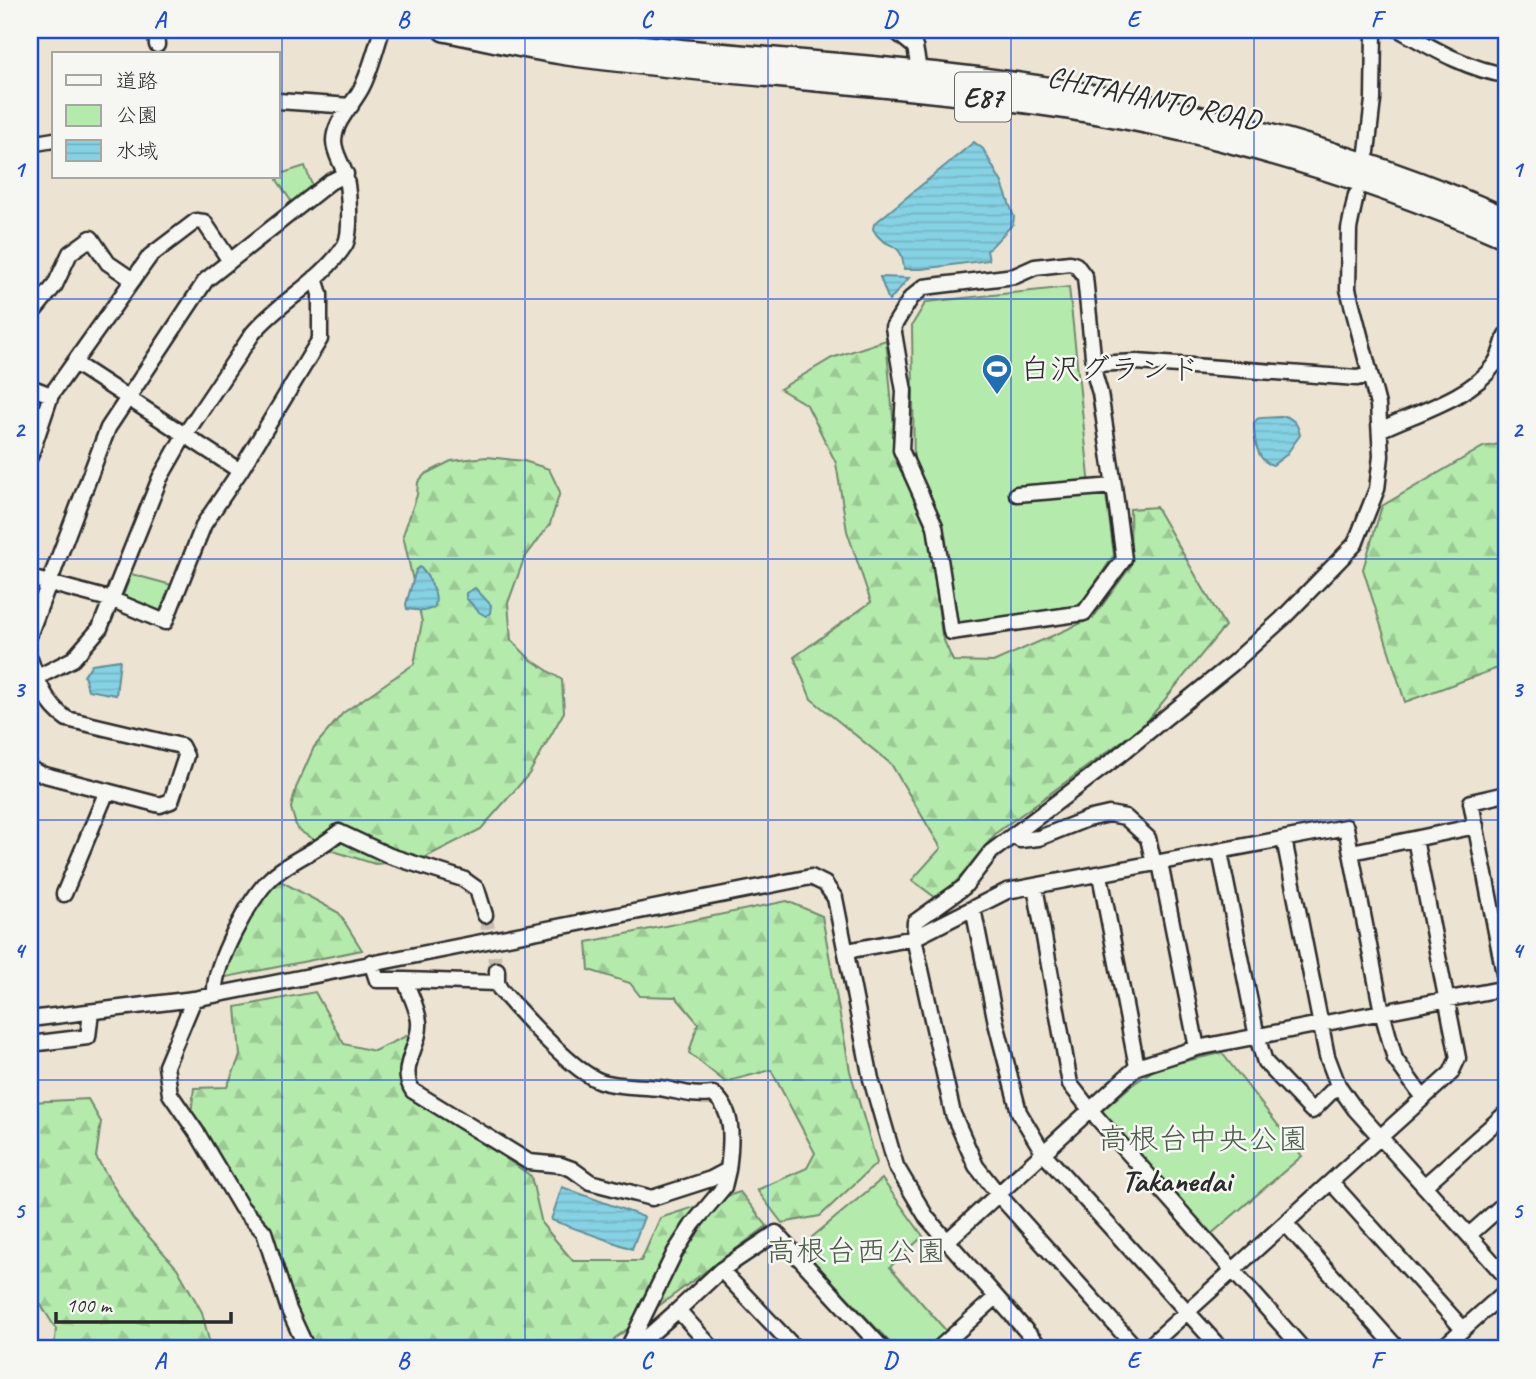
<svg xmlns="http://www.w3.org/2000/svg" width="1536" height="1379" viewBox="0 0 1536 1379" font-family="Caveat,'Klee One',sans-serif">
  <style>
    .forest { fill: url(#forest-firs); stroke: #708a6c; stroke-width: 2 }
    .park { fill: #b4eaac; stroke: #708a6c; stroke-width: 2 }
    .water { fill: url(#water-rules); stroke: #618f9a; stroke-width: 2 }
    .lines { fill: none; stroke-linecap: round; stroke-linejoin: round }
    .minor-tunnel { stroke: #c5beb1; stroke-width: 14; stroke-dasharray: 14 7; stroke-linecap: butt }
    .minor-casing { stroke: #2b2b2b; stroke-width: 19 }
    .highway-casing { stroke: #2b2b2b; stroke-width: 26 }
    .minor { stroke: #f6f6f2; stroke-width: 14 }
    .highway { stroke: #f6f6f2; stroke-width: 21 }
    .grid { fill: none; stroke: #1d4ed8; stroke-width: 2; stroke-opacity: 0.55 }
    .labels { text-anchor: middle; stroke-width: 5; stroke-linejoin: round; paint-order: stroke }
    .shield { fill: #f6f6f2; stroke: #686867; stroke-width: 2 }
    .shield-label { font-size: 28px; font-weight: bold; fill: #2b2b2b }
    .street-label { font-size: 30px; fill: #2b2b2b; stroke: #f6f6f2 }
    .poi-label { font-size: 30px; fill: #2b2b2b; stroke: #f6f6f2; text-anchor: start }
    .park-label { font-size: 30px; fill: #4d5b4b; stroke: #f6f6f2 }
    .neighbourhood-label { font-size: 32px; font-weight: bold; fill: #2b2b2b; stroke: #f6f6f2 }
    .neatline { fill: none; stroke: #1d4ed8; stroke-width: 2.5 }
    .grid-label { font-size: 23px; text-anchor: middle; font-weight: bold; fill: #1d4ed8 }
  </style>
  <defs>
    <pattern id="forest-firs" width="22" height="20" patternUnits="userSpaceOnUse" patternTransform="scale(1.75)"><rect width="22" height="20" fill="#b4eaac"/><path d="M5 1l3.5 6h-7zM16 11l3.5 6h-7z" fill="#9bc994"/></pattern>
    <pattern id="water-rules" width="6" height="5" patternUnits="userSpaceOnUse" patternTransform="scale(1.75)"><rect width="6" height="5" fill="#85d2e4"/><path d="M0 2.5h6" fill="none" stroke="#73b4c4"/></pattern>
  </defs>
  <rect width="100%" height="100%" fill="#ece3d2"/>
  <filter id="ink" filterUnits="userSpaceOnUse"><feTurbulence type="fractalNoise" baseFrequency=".0143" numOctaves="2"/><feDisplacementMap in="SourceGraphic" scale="14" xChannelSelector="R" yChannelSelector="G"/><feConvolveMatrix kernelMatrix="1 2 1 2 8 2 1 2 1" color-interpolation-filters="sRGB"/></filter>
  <g filter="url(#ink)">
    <!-- forest -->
    <path class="forest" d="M 886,340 L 896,450 L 928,526 L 942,636 L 953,661 L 993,662 L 1093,618 L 1131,566 L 1130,509 L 1156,507 L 1225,626 L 1144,725 L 996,833 L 951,888 L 936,898 L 912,880 L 941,848 L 891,764 L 811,699 L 794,657 L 871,602 L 847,531 L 836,463 L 807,405 L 780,389 L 832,358 Z
      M 1506,443 L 1506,665 L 1405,702 L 1363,569 L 1382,506 L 1483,447 Z
      M 487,457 L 524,461 L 549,469 L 560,492 L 550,524 L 524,559 L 508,603 L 511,640 L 530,659 L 562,680 L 564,712 L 529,774 L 481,829 L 420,860 L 375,864 L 330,850 L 297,829 L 291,808 L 296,788 L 314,747 L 343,713 L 414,664 L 422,622 L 403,535 L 417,495 L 418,482 L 425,474 L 451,461 Z
      M 275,878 L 339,913 L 362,950 L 222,978 L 244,925 Z
      M 787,901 L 822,916 L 850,1071 L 877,1163 L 820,1216 L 782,1223 L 757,1190 L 807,1168 L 815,1153 L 771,1070 L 725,1082 L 689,1053 L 698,1023 L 676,997 L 640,996 L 630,983 L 589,970 L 587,942 Z
      M 315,992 L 344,1044 L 374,1051 L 413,1033 L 405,1088 L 531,1176 L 542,1224 L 573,1261 L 641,1261 L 660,1218 L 740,1192 L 767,1226 L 614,1339 L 622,1349 L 315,1349 L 294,1310 L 283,1278 L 275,1244 L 191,1115 L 194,1088 L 227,1087 L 240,1056 L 236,1007 Z
      M 88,1099 L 101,1122 L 96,1157 L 133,1219 L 177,1268 L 202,1312 L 211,1349 L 54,1349 L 56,1329 L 41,1305 L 30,1302 L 30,1102 Z"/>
    <!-- park -->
    <path class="park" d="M 305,166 L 314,191 L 295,207 L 277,180 L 280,174 Z
      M 1069,287 L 1091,496 L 1106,495 L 1114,555 L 1082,603 L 1045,621 L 949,633 L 932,499 L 914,466 L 912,325 L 926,302 Z
      M 131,574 L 179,587 L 165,622 L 122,599 Z
      M 1222,1053 L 1302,1156 L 1203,1241 L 1095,1117 L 1132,1085 L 1158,1067 Z
      M 882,1179 L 923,1236 L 890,1267 L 949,1334 L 932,1349 L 896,1349 L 800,1247 Z"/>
    <!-- water -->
    <path class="water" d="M 974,142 L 983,149 L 1002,183 L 1014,217 L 1013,224 L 987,251 L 989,260 L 922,269 L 904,269 C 902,237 885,252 873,229 L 874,224 Z
      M 880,277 L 909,278 L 889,301 Z
      M 1285,416 C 1295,420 1298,425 1300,435 L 1286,455 L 1273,465 C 1256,462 1254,438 1254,423 L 1257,419 C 1266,416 1276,419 1285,416 Z
      M 420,567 C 429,577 440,595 434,608 L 424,611 L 407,609 L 406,604 L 416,570 Z
      M 475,588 L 491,605 L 490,613 L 486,616 L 479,612 L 466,598 L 466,593 Z
      M 120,660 L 116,695 L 88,690 L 84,676 L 92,664 Z
      M 562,1187 L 644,1217 L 632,1249 L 551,1220 Z"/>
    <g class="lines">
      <!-- minor-tunnel -->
      <path class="minor-tunnel" d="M 485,915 L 497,970"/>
      <!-- minor casing -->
      <g class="minor-casing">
        <path id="minor" d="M 156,30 L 157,45
          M 894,30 L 915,47 L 918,64
          M 1400,30 C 1432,48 1469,70 1506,75
          M 278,101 L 351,106
          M 30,144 L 54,140
          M 1367,152 L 1373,100 L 1374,30
          M 30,316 L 55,285 L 70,253 L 91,238 L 108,263 L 133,280
          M 76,364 L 240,471
          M 1094,364 L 1137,362 L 1357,378 L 1370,375
          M 30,387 L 51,395
          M 1380,430 C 1415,413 1470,398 1494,365 C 1500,357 1503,344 1506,335
          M 30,457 L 51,395 L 150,256 L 196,221 L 204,222 L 230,261 L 330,182 L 346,174
          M 1017,494 L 1114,486 L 1100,393 L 1095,376 L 1085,277 L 1076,265 L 1070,263 L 1035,267 L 1015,276 L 924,287 L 911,298 L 893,327 L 904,391 L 901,450 L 935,526 L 951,632 L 1084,613 L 1124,559 L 1114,486
          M 30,578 L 113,600 L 165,622 L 204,524 L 240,471 L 320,339 L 320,294 L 315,278
          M 30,633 L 108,428 L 206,280 L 230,261
          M 30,659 C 38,682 46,705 67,719 L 181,746 L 186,756 L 171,801 L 160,805 L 41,774 L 30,769
          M 30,681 L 73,659 L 100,628 L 160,478 L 184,436 L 253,333 C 280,301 322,281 345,245 C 352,232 349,186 344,171 C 341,162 334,152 334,141 C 334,121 355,103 363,85 C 371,68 376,48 382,30
          M 1506,794 L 1471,802 L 1506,984
          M 1015,834 L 1020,840 L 1039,838 L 1087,819 L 1109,814 L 1125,817 L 1148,838 L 1154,864
          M 1284,839 L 1327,1056 L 1338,1085 L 1355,1109 L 1506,1277
          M 1220,852 L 1257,1037 L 1265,1062 L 1312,1111 L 1338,1085
          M 1352,852 L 1476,826
          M 1160,863 L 1197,1048
          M 1100,875 L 1137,1067
          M 1035,886 L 1070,1084 L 1091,1111 L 1303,1349
          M 64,894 L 107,791
          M 973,908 L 996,1023 L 1019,1112 L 1044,1154 L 1221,1349
          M 847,951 L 914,938 L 1007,891 L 1346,827 L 1382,1012 L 1395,1059 L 1423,1098
          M 371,962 L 377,980 L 405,980 C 409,993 418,1008 419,1022 C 421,1046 397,1067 413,1091 L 529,1162 L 561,1165 L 572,1169 L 590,1182 L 652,1198 L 711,1179 L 728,1170 L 724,1187 L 693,1224 L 675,1252 L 631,1342 L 636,1347 L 678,1310
          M 497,970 L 497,983 L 500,989 C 521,1013 572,1071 600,1081 C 618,1087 640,1086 659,1088 C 680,1091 691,1097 713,1094 C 736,1111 731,1144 728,1170
          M 405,980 L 497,983
          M 215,993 C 213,965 250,897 271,878 C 291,859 319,851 339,832 L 390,856 L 463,879 L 477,889 L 485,915
          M 194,999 L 166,1066 L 170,1094 L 197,1133 L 241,1207 L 264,1232 L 289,1310 L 307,1349
          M 30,1019 L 194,999 L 811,877 L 825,884 L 835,898 L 871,1079 L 896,1166 L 927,1218 L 1042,1349
          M 30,1044 L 88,1037 L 91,1012
          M 1331,1182 L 1463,1329
          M 1424,1186 L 1506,1113
          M 1285,1223 L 1398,1349
          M 1469,1235 L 1506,1202
          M 946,1242 L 1137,1067 L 1197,1048 L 1506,988
          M 721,1270 L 796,1349
          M 713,1349 L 678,1310 L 721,1270 L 776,1233 L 883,1349
          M 938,1349 L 995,1298
          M 1137,1349 L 998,1194 L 976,1166 L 953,1114 L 914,938 L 915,922 L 964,887 L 991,852 L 1117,757 L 1232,664 L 1282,619 L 1355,544 L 1377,489 L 1381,456 L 1378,405 L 1348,289 L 1349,229 L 1356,195
          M 1146,1349 L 1451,1073 L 1458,1058 L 1415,839
          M 1441,1349 L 1506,1291"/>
      </g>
      <!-- highway casing -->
      <g class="highway-casing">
        <path id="highway" d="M 444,30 C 485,38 526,48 567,54 C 723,75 879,82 1035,103 C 1197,125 1356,172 1506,237
          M 528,30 C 663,54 802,59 939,74 C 1134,95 1326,139 1506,219"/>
      </g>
      <!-- minor -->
      <use href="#minor" class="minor"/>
      <!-- highway -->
      <use href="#highway" class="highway"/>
    </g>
  </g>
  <!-- grid -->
  <path class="grid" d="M 282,30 L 282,1349M 525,30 L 525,1349M 768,30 L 768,1349M 1011,30 L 1011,1349M 1254,30 L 1254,1349M 30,299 L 1506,299M 30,559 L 1506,559M 30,820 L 1506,820M 30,1080 L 1506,1080"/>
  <!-- icons -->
  <defs>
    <g id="stadium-pin" transform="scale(1.575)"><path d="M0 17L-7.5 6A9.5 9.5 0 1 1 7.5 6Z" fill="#1f6fb2" stroke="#f6f6f2"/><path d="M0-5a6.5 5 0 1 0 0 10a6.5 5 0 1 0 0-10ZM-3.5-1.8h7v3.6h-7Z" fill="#fff"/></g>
  </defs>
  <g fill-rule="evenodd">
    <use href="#stadium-pin" x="997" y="369"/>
  </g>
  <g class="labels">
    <!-- shield labels -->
    <rect class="shield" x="955" y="72.5" width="56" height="49" rx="5"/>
    <g class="shield-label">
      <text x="983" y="107">E87</text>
    </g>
    <!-- street labels -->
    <g class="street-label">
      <text transform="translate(1154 98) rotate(12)" y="10">CHITAHANTO ROAD</text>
    </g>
    <!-- poi labels -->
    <g class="poi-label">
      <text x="1020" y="379">白沢グランド</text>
    </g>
    <!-- park labels -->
    <g class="park-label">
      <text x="1203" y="1149">高根台中央公園</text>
      <text x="856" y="1261">高根台西公園</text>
    </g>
    <!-- neighbourhood labels -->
    <g class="neighbourhood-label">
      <text x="1176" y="1191">Takanedai</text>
    </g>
  </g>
  <!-- margin -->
  <rect width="1536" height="1379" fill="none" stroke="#f6f6f2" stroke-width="77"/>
  <!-- legend -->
  <rect x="52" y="52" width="228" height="126" fill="#f6f6f2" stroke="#a5a5a2" stroke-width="2"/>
  <rect x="66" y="75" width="35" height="10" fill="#f6f6f2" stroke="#a5a5a2" stroke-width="2"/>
  <text x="116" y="88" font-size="21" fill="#2b2b2b">道路</text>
  <rect x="66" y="105" width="35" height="21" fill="#b4eaac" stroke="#a5a5a2" stroke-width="2"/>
  <text x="116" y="122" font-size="21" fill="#2b2b2b">公園</text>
  <rect x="66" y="140" width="35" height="21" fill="url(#water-rules)" stroke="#a5a5a2" stroke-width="2"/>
  <text x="116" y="158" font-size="21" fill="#2b2b2b">水域</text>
  <!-- scale -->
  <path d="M56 1312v10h175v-10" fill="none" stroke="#2b2b2b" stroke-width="3.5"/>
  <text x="66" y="1312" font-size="21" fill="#2b2b2b" stroke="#f6f6f2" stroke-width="5" paint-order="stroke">100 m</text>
  <rect x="38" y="38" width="1460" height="1302" class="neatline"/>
  <g class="grid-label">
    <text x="160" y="27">A</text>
    <text x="403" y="27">B</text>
    <text x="646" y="27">C</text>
    <text x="890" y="27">D</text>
    <text x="1133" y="27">E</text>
    <text x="1376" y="27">F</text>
    <text x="19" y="177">1</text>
    <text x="1517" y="177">1</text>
    <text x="19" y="437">2</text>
    <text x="1517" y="437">2</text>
    <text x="19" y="697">3</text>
    <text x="1517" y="697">3</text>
    <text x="19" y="958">4</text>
    <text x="1517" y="958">4</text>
    <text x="19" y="1218">5</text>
    <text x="1517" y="1218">5</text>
    <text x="160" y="1368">A</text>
    <text x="403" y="1368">B</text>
    <text x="646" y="1368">C</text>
    <text x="890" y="1368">D</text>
    <text x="1133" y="1368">E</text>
    <text x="1376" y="1368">F</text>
  </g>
</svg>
